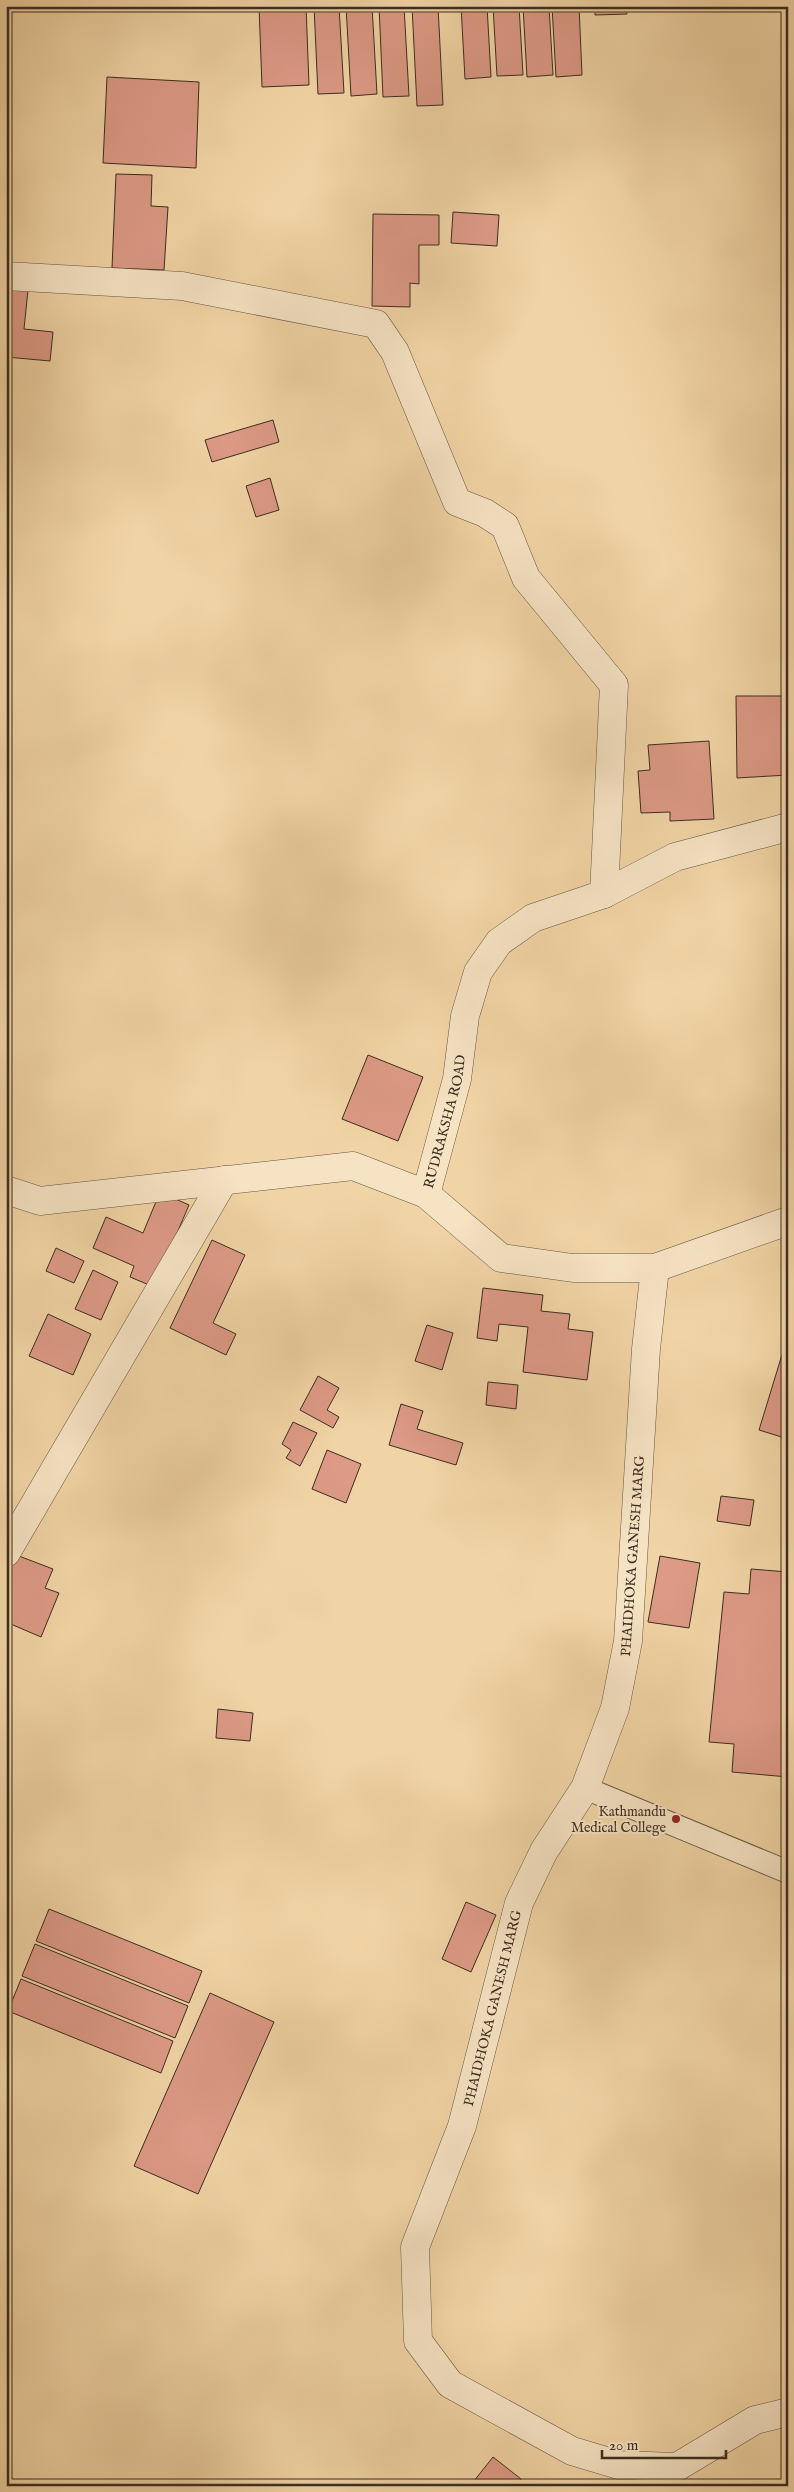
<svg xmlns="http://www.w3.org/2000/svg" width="794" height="2492" viewBox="0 0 794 2492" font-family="'IM FELL English',serif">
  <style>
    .building { fill: #dd9a86; stroke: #3c2d21 }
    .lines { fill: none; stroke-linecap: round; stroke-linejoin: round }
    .service-casing { stroke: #695742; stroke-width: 24 }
    .minor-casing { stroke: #695742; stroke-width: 29 }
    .tertiary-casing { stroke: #695742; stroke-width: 29 }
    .service { stroke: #f6e3c4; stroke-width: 22 }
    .minor { stroke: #f6e3c4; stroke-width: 28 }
    .tertiary { stroke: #f6e3c4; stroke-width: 28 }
    .poi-dot { fill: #8f2418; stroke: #f6e3c4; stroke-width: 2 }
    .labels { text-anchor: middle; stroke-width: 4; stroke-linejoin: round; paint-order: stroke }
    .street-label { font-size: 14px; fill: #3c2d21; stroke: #f6e3c4 }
    .poi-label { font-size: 14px; fill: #3c2d21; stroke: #f6e3c4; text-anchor: end }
  </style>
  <rect width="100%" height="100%" fill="#f1d4a5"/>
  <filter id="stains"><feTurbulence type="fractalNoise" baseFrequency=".004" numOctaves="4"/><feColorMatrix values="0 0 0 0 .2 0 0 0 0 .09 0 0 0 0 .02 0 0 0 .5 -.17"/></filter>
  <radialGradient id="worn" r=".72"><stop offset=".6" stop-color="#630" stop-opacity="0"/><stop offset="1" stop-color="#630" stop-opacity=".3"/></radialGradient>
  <!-- building -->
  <path class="building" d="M 259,6 L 306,6 L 309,85 L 262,87 Z
    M 314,6 L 339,6 L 344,93 L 318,94 Z
    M 346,6 L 372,6 L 377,94 L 351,96 Z
    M 379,6 L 404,6 L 409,96 L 383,97 Z
    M 412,6 L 438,6 L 443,105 L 417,106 Z
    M 461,6 L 487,6 L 491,77 L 465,79 Z
    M 493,6 L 519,6 L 523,75 L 497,76 Z
    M 523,6 L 549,6 L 553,75 L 527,77 Z
    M 552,6 L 579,6 L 582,75 L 556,77 Z
    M 595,6 L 626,6 L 627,14 L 595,15 Z
    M 647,6 L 677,6 L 677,8 L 647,8 Z
    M 107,77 L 199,82 L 196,168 L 103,163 Z
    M 116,174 L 152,175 L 151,206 L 168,207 L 164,270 L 112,268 Z
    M 453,212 L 499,215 L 497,246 L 451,243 Z
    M 373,214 L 439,215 L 439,245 L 419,245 L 419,284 L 410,283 L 410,307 L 372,306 Z
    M 6,289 L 28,290 L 24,329 L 53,332 L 50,361 L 6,357 Z
    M 273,420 L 279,442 L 212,462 L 205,440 Z
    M 270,478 L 279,510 L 256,517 L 246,486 Z
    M 736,696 L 788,696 L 788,775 L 737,778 Z
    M 709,741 L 714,819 L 670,821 L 670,812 L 641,813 L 638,771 L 650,770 L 648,745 Z
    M 368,1055 L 423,1077 L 398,1141 L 342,1119 Z
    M 160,1192 L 189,1205 L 154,1287 L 130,1277 L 134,1266 L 93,1248 L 106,1217 L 143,1233 Z
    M 212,1240 L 245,1255 L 213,1323 L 236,1334 L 226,1355 L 170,1328 Z
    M 56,1248 L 84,1261 L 74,1283 L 46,1271 Z
    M 93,1270 L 118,1282 L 101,1320 L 75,1309 Z
    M 483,1288 L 543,1295 L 541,1311 L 570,1314 L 568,1329 L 593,1332 L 587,1380 L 523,1372 L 528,1327 L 499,1324 L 497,1341 L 477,1338 Z
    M 48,1314 L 91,1334 L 73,1375 L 29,1356 Z
    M 427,1325 L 453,1333 L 442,1370 L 415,1361 Z
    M 788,1335 L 788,1439 L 759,1430 Z
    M 318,1376 L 339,1388 L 327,1410 L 339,1417 L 333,1428 L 300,1410 Z
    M 488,1382 L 518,1385 L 516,1409 L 486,1405 Z
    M 401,1404 L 423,1411 L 417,1429 L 463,1443 L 456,1465 L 389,1445 Z
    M 293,1422 L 317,1433 L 300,1466 L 286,1458 L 291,1450 L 282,1444 Z
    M 327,1450 L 361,1464 L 346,1503 L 312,1489 Z
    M 721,1496 L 754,1500 L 750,1526 L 717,1521 Z
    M 11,1553 L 53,1569 L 45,1588 L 59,1593 L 41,1637 L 6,1622 L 6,1566 Z
    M 660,1556 L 700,1563 L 689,1628 L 648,1622 Z
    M 751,1569 L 788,1572 L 788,1777 L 732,1772 L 734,1744 L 709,1742 L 724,1592 L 749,1594 Z
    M 218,1709 L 253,1713 L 250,1741 L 216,1738 Z
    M 466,1902 L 496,1915 L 471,1972 L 442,1959 Z
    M 49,1909 L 202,1971 L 189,2003 L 36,1941 Z
    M 35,1944 L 188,2006 L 175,2038 L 22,1976 Z
    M 21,1979 L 173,2041 L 161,2073 L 8,2011 Z
    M 210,1993 L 274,2022 L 198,2194 L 134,2166 Z
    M 493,2457 L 521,2479 L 516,2486 L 470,2486 Z"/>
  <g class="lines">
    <!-- service casing -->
    <g class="service-casing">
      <path id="service" d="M 585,1788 L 788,1872"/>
    </g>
    <!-- minor casing -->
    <g class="minor-casing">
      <path id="minor" d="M 6,276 L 182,286 L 376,324 L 395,352 L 457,502 L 485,513 L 505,526 L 526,578 L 614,685 L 604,894
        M 655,1268 L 646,1349 L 628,1641 L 615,1708 L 585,1788 L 544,1851 L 519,1903 L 462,2126 L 415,2247 L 418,2341 L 450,2384 L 572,2451 L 619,2465 L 677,2467 L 755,2420 L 788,2412
        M 6,1553 L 224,1180"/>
    </g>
    <!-- tertiary casing -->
    <g class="tertiary-casing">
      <g id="tertiary">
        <path d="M 6,1190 L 40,1201 L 353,1166 L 426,1194 L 501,1258 L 573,1268 L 655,1268 L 788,1221"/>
        <path id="s1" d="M 426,1194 L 457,1079 L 465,1016 L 478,972 L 499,942 L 533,918 L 604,894 L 675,857 L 788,827"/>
      </g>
    </g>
    <!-- service -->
    <use href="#service" class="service"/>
    <!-- minor -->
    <use href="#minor" class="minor"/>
    <!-- tertiary -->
    <use href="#tertiary" class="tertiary"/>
  </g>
  <!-- markers -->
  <circle class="poi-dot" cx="676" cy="1819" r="5"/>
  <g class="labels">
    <!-- street labels -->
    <g class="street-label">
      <text dy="5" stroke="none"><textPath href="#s1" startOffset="75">RUDRAKSHA ROAD</textPath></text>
      <text transform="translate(632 1556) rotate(-86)" y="5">PHAIDHOKA GANESH MARG</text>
      <text transform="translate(492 2008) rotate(-76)" y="5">PHAIDHOKA GANESH MARG</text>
    </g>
    <!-- poi labels -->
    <g class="poi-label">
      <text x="666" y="1816">Kathmandu<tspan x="666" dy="16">Medical College</tspan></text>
    </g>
  </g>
  <!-- margin -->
  <rect width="794" height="2492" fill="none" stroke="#f1d4a5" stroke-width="25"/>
  <rect x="8" y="8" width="779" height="2477" fill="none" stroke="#3c2d21" stroke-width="2.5"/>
  <rect x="12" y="12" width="769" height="2467" fill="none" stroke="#3c2d21"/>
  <!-- scale -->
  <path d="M602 2450v8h124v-8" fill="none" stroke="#3c2d21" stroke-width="2.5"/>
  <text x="609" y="2450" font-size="15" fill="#3c2d21" stroke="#f6e3c4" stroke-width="4" paint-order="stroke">20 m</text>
  <rect width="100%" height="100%" filter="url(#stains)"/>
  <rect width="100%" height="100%" fill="url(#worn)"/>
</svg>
